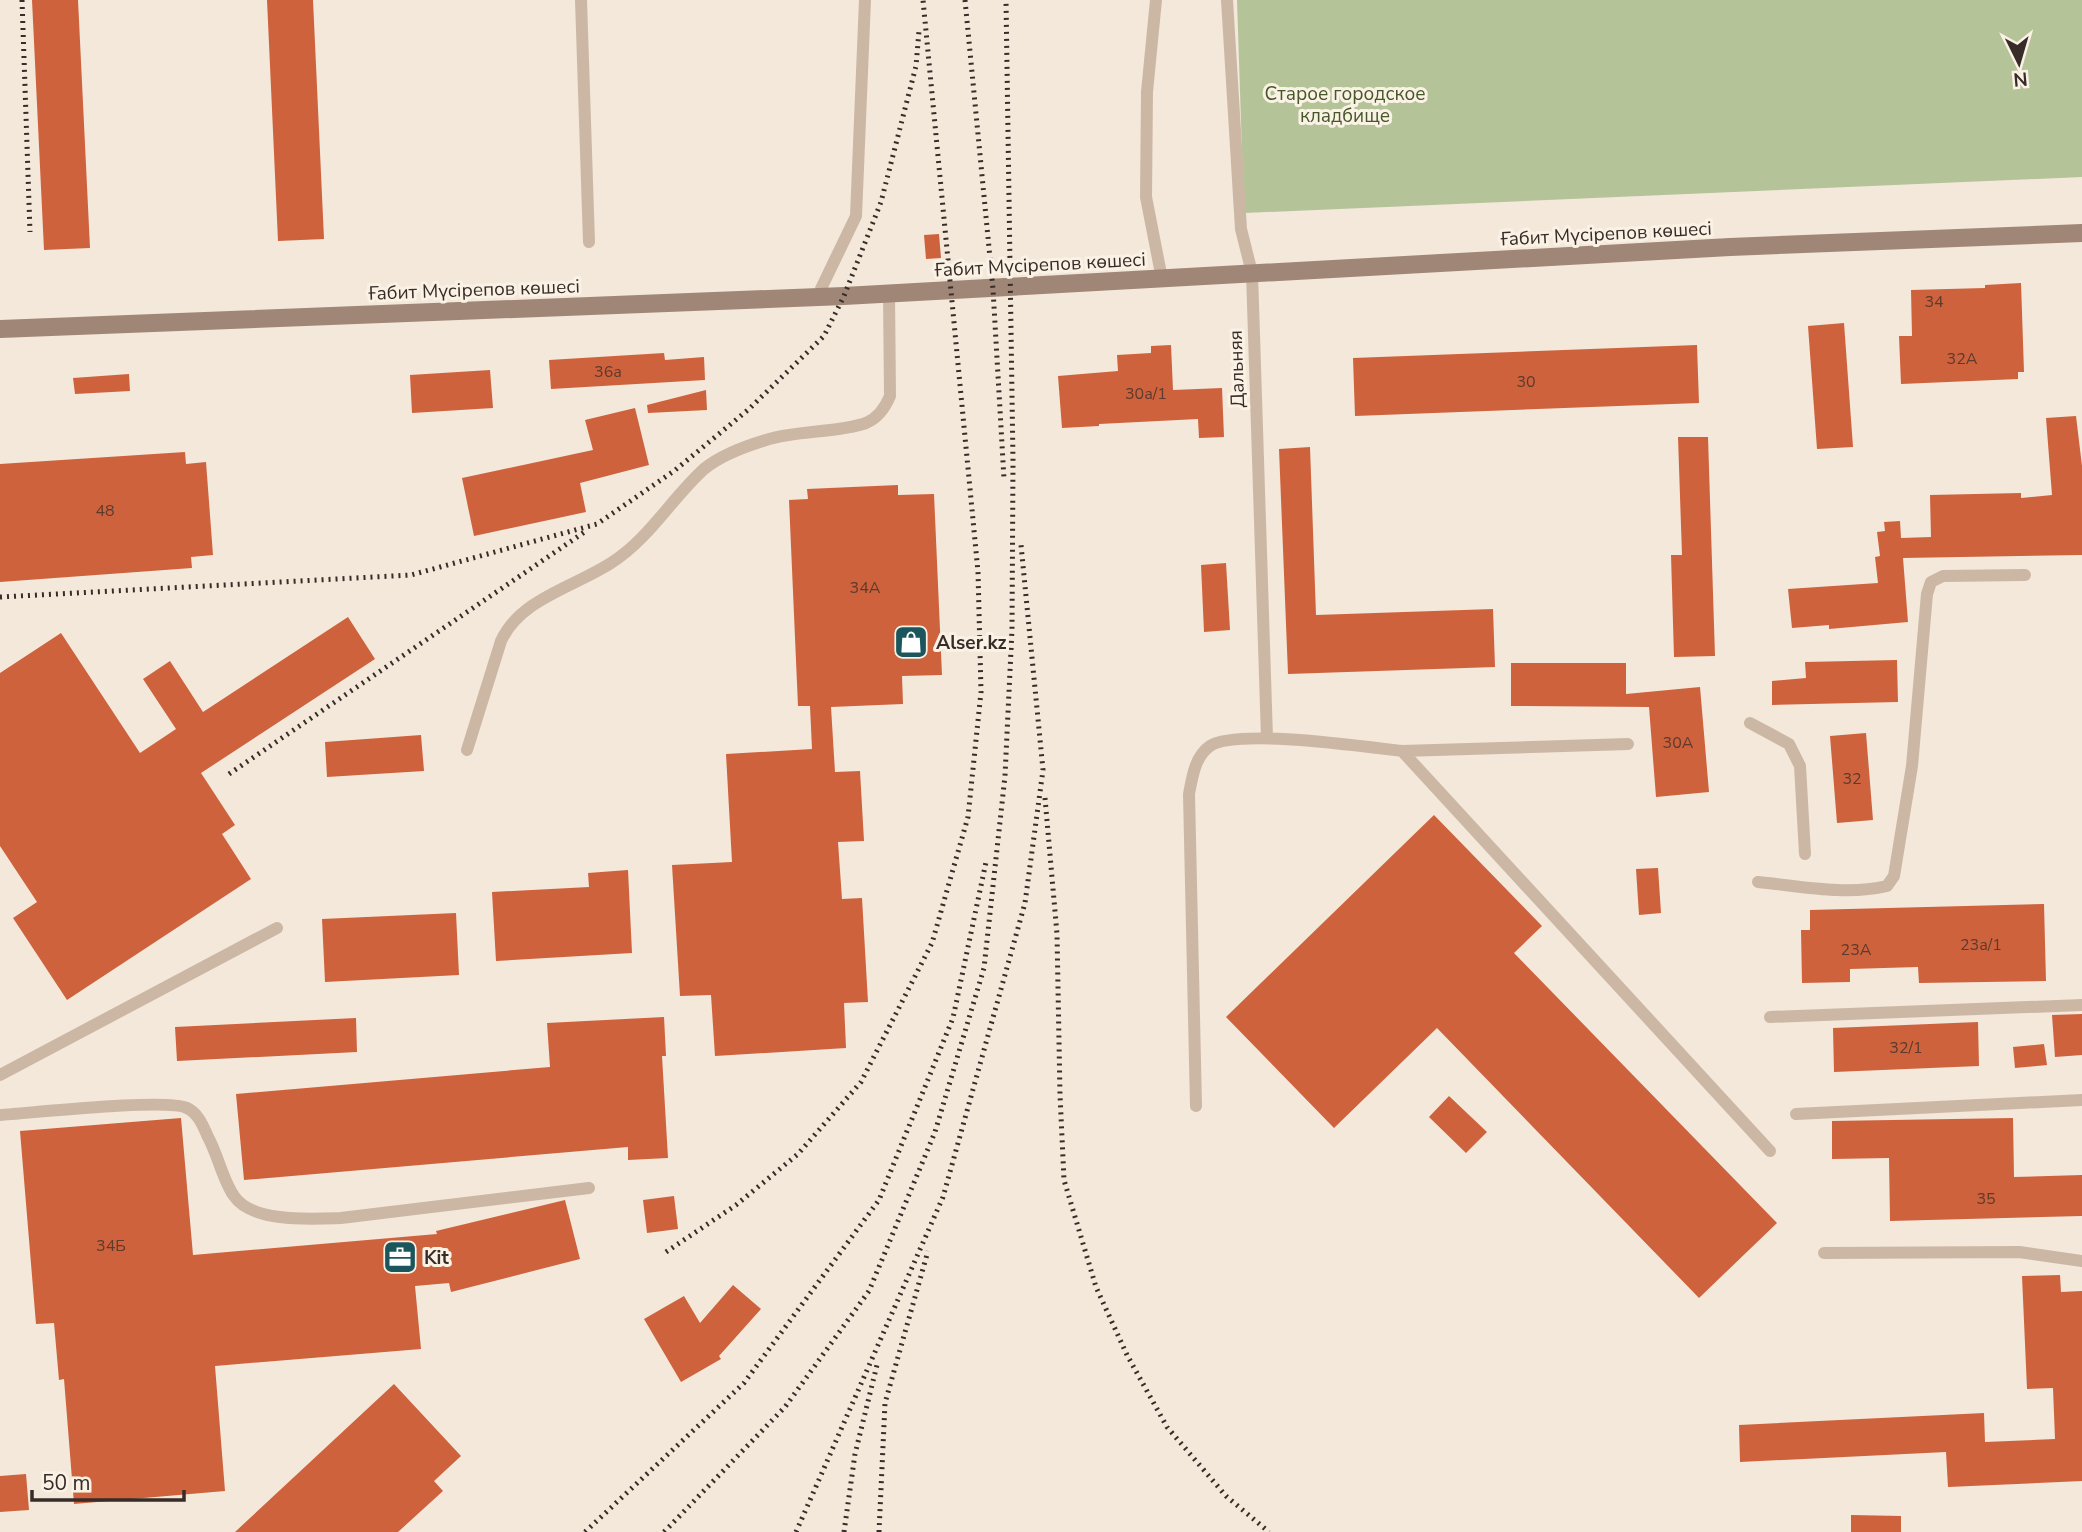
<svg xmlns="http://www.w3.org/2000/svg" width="2082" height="1532" viewBox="0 0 2082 1532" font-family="'Nunito Sans',sans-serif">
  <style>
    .green { fill: #b5c399 }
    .building { fill: #ce623d }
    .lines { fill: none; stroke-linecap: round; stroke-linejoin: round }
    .service { stroke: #ccb7a5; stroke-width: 12 }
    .secondary { stroke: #a08676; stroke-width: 18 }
    .rail { stroke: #372c27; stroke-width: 5; stroke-dasharray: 2 5; stroke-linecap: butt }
    .labels { text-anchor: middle; stroke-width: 6; stroke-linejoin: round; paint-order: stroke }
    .number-label { font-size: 16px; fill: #5d3a2c }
    .park-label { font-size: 19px; fill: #465729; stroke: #fbf2e6 }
    .street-label { font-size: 19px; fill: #372c27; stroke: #fbf2e6 }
    .poi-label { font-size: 19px; font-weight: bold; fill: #372c27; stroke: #fbf2e6; text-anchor: start }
  </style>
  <rect width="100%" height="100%" fill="#f3e8da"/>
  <!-- green -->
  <path class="green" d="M 1237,0 L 2082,0 L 2082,177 L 1244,213 Z"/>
  <!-- building -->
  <path class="building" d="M 32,0 L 78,0 L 90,248 L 44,250 Z
    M 267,0 L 313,0 L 324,239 L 278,241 Z
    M 939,234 L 941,258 L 926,259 L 924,235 Z
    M 2021,283 L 2024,372 L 2018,372 L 2018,379 L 1901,384 L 1899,336 L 1912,336 L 1911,290 L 1985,288 L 1985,285 Z
    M 1844,323 L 1853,447 L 1817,449 L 1808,326 Z
    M 1171,345 L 1173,390 L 1222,388 L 1224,437 L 1199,438 L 1198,419 L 1099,424 L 1099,426 L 1062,428 L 1058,376 L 1118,371 L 1117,355 L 1151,353 L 1151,346 Z
    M 1697,345 L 1699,403 L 1355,416 L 1353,358 Z
    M 664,353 L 665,360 L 704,357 L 705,380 L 551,389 L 549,360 Z
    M 490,370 L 493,408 L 412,413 L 410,375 Z
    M 129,374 L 130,391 L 75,394 L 73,378 Z
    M 706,390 L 707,410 L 648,413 L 647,405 Z
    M 635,408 L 649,465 L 580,483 L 586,512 L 474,536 L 462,478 L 593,450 L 585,420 Z
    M 2076,416 L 2082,466 L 2082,555 L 1903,558 L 1908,622 L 1829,629 L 1829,625 L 1792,628 L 1788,589 L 1878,583 L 1875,557 L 1880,556 L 1877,532 L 1885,531 L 1884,522 L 1900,521 L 1901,538 L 1931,537 L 1930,495 L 2021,493 L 2021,498 L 2052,495 L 2046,418 Z
    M 1678,437 L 1708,437 L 1715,656 L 1674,657 L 1671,555 L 1682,555 Z
    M 1310,447 L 1316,615 L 1493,609 L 1495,667 L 1288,674 L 1279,449 Z
    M 185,452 L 186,464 L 206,462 L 213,555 L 191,557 L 192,568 L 0,582 L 0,464 Z
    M 898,485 L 898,495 L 934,494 L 942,675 L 902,676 L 903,704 L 831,707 L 835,772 L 860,771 L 864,841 L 838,842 L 842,899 L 862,898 L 868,1002 L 844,1003 L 846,1048 L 715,1056 L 711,995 L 680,996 L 672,865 L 732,862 L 726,754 L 812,749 L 810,706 L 798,706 L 789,500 L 808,499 L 807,489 Z
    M 1226,563 L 1230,630 L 1204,632 L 1201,565 Z
    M 348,617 L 375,659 L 201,773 L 235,825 L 222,834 L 251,879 L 67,1000 L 13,918 L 37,902 L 0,846 L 0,673 L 61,633 L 140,753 L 176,729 L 143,679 L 170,661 L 203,712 Z
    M 1897,660 L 1898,702 L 1772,705 L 1772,681 L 1806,678 L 1805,662 Z
    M 1511,663 L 1626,663 L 1626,694 L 1700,687 L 1709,792 L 1656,797 L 1649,707 L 1511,706 Z
    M 1866,733 L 1873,820 L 1837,823 L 1830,736 Z
    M 421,735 L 424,771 L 327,777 L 325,742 Z
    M 1434,815 L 1542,926 L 1514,953 L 1777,1223 L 1699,1298 L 1437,1028 L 1334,1128 L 1226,1017 Z
    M 1658,868 L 1661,913 L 1639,915 L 1636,869 Z
    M 628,870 L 632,953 L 496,961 L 492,892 L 589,887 L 588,873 Z
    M 2044,904 L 2046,981 L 1919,983 L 1918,967 L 1850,969 L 1850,982 L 1802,983 L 1801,930 L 1810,930 L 1810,910 Z
    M 456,913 L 459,975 L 325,982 L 322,919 Z
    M 2082,1014 L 2082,1055 L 2055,1057 L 2052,1015 Z
    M 664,1017 L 666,1056 L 662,1056 L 668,1158 L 628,1160 L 628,1147 L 244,1180 L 236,1094 L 550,1067 L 547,1023 Z
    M 356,1018 L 357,1052 L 177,1061 L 175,1027 Z
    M 1978,1022 L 1979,1066 L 1834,1072 L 1833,1028 Z
    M 2044,1044 L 2047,1065 L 2015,1068 L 2013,1047 Z
    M 1449,1096 L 1487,1132 L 1466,1153 L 1429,1117 Z
    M 181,1118 L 193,1255 L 437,1234 L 436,1231 L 565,1200 L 580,1259 L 451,1292 L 449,1283 L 415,1286 L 421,1349 L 215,1366 L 225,1491 L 74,1504 L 64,1379 L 59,1380 L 54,1323 L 36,1324 L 20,1131 Z
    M 2013,1118 L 2014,1177 L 2082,1175 L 2082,1216 L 1890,1221 L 1889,1158 L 1832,1159 L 1832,1121 Z
    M 674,1196 L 678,1229 L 647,1233 L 643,1200 Z
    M 2060,1275 L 2061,1292 L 2082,1291 L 2082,1481 L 1948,1487 L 1946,1452 L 1740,1462 L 1739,1425 L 1984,1413 L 1985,1442 L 2055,1439 L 2053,1388 L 2027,1389 L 2022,1276 Z
    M 733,1285 L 761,1309 L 719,1356 L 721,1359 L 681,1382 L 644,1319 L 684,1296 L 700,1323 Z
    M 394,1384 L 461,1456 L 434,1481 L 443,1491 L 398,1532 L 235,1532 Z
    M 26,1474 L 29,1510 L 0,1512 L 0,1476 Z
    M 1851,1515 L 1901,1516 L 1901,1532 L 1851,1532 Z"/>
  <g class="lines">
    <!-- service -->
    <path class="service" d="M 581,0 L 589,242
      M 1156,0 L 1147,92 L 1146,197 L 1162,279
      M 1227,0 L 1241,229 L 1252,273 L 1267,738
      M 817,297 L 856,216 L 865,0
      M 1750,723 L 1789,744 L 1800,766 L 1805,854
      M 467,750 L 501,641 C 520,599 574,587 611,563 C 649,539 671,499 704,469 C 721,455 746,446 766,440 C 797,430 838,433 866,423 C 878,418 885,408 890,396 L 889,294
      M 1402,751 L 1628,744
      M 1758,882 C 1800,886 1846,896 1887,886 L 1894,876 L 1912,766 L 1927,594 L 1931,582 L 1943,576 L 2025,575
      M 1770,1017 L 2082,1005
      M 0,1075 L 277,928
      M 1196,1106 L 1189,794 C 1192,778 1195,756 1210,746 C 1237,728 1366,747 1402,751 L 1770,1151
      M 1796,1114 L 2082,1100
      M 0,1115 C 32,1113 166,1098 187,1108 C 199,1114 203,1126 208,1137 C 218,1155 223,1181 234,1196 C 252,1223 312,1219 341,1218 L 589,1188
      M 1824,1253 L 2019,1252 L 2082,1261"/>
    <!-- secondary -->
    <path class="secondary" d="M 0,329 L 844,296 L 1730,247 L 2082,233"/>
    <!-- rail -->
    <path class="rail" d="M 22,0 L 30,232
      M 965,0 L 993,289 L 1004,479
      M 0,597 L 411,575 L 597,524 L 674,471 L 749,409 L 824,336 L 844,296 L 881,202 L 916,66 L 919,31
      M 229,774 L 586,531
      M 1045,798 L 1057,934 L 1060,1095 L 1064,1180 L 1096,1287 L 1127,1355 L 1167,1427 L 1226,1496 L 1269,1532
      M 666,1252 L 736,1205 L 798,1154 L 861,1082 L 932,943 L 968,817 L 981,692 L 978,572 L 923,0
      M 585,1532 L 744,1383 L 879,1200 L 953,1018 L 986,862
      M 664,1532 L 785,1407 L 869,1291 L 935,1132 L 984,968 L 1005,776 L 1012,629 L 1013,462 L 1006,0
      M 796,1532 L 943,1197 L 1025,903 L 1043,770 L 1021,545
      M 844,1532 L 855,1454 L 877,1365
      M 879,1532 L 885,1403 L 928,1251"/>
  </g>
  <!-- icons -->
  <defs>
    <g id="shop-square" transform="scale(1.75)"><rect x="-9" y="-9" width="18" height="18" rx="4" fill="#1a565c" stroke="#fbf2e6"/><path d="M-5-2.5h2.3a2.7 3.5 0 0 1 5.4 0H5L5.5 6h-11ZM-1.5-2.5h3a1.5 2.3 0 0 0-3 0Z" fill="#fff"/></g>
    <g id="office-square" transform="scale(1.75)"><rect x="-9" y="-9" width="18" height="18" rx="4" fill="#1a565c" stroke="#fbf2e6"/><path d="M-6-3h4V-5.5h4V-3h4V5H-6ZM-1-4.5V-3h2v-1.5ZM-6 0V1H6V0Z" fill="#fff"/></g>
  </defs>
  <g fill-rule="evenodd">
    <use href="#shop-square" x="911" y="642"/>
    <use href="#office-square" x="400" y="1257"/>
  </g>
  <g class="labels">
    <!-- number labels -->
    <g class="number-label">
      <text x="1934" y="307">34</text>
      <text x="1962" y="364">32А</text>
      <text x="608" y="377">36а</text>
      <text x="1526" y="387">30</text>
      <text x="1146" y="399">30а/1</text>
      <text x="105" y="516">48</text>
      <text x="865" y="593">34А</text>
      <text x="1678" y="748">30А</text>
      <text x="1852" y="784">32</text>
      <text x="1981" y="950">23а/1</text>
      <text x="1856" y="955">23А</text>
      <text x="1906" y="1053">32/1</text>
      <text x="1986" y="1204">35</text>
      <text x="111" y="1251">34Б</text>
    </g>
    <!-- park labels -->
    <g class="park-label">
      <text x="1345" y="100">Старое городское<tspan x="1345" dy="22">кладбище</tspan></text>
    </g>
    <!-- street labels -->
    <g class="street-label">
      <text transform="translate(1606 233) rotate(-3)" y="7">Ғабит Мүсірепов көшесі</text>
      <text transform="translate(1040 264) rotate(-3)" y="7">Ғабит Мүсірепов көшесі</text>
      <text transform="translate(474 289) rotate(-2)" y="7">Ғабит Мүсірепов көшесі</text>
      <text transform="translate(1236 369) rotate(-92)" y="7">Дальняя</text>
    </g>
    <!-- poi labels -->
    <g class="poi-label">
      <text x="936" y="649">Alser.kz</text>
      <text x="424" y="1264">Kit</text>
    </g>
  </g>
  <!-- north arrow -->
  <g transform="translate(2019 63) rotate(175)" stroke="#fbf2e6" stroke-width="5" paint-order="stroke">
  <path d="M0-5L12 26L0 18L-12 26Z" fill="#372c27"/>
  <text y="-10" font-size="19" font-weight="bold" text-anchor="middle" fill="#372c27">N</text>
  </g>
  <!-- scale -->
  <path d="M32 1490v10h152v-10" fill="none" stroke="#372c27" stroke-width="3.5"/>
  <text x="42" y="1490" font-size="21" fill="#372c27" stroke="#fbf2e6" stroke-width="5" paint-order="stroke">50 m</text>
</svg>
